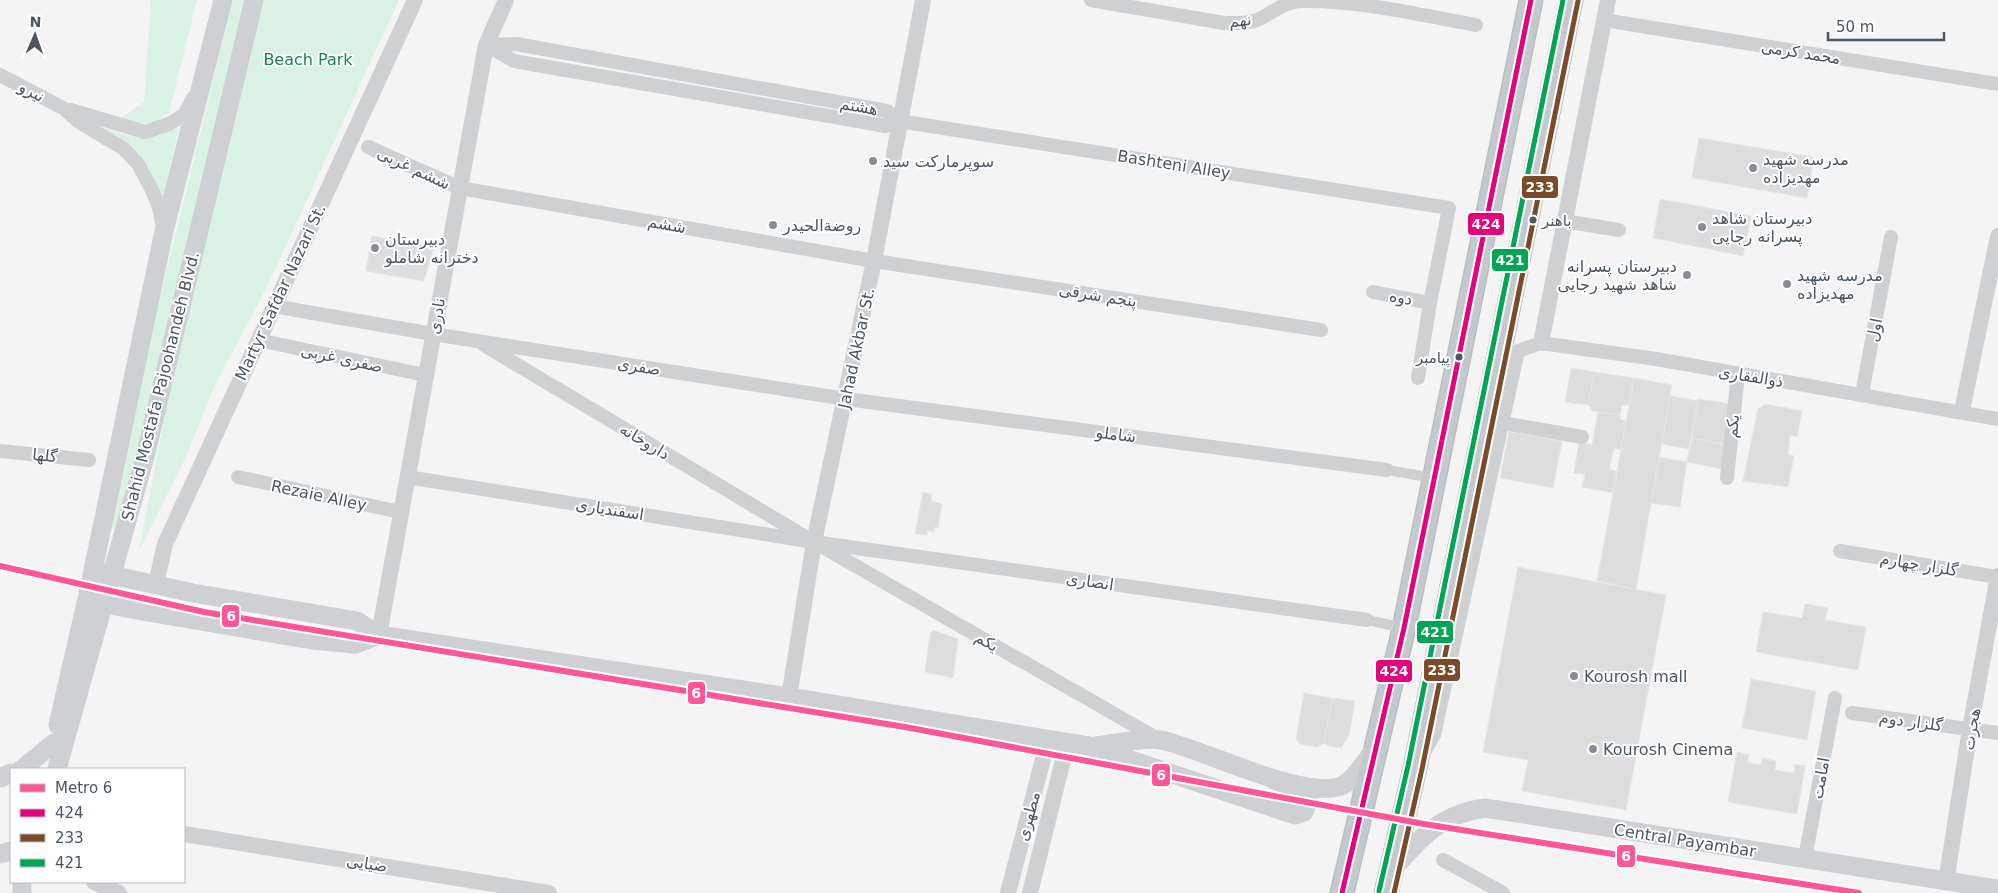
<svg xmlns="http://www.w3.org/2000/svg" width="1998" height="893" viewBox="0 0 1998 893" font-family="'DejaVu Sans',Cairo,sans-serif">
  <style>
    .green { fill: #d9f2e3 }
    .building { fill: #ddddde; stroke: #e5e6e7 }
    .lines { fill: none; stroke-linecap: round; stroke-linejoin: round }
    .trunk-casing { stroke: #b9bec3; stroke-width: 25 }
    .pedestrian { stroke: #ced0d2; stroke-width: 10 }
    .minor { stroke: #ced0d2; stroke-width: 14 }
    .tertiary { stroke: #ced0d2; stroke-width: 16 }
    .secondary { stroke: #ced0d4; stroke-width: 19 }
    .trunk { stroke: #c4c9cd; stroke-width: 22 }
    .bus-1-casing { stroke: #fff; stroke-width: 9 }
    .bus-2-casing { stroke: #fff; stroke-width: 9 }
    .bus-3-casing { stroke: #fff; stroke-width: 9 }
    .bus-1 { stroke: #e5007d; stroke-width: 5 }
    .bus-2 { stroke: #7a4b2a; stroke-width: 5 }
    .bus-3 { stroke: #00a651; stroke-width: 5 }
    .metro-1-casing { stroke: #fff; stroke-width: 10 }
    .metro-1 { stroke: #f59; stroke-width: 6 }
    .poi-dot { fill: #868d94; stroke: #fff; stroke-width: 2 }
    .bus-dot { fill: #4a5661; stroke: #fff; stroke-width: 2 }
    .labels { text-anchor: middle; stroke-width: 4; stroke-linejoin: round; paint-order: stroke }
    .bus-label { font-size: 15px; fill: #4a5661; stroke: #fff; text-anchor: start }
    .street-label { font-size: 16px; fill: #4a5661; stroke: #fff }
    .park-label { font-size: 16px; fill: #17864f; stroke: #fff }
    .poi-label { font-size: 16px; fill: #4a5661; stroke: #fff; text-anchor: start }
    .line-badge { stroke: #fff; stroke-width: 2 }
    .badge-label { font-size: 14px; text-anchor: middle; font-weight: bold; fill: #fff }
  </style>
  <rect width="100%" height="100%" fill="#f4f4f4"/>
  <!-- green -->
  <path class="green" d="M 151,0 L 197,0 L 169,113 C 148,126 144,125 120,119 L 144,102 Z
    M 233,0 L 246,0 L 128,488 L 117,528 L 109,530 L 122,452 Z
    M 263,0 L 399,0 L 267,287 L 215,385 L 185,459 L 139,551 L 180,337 Z
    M 84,119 C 126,136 134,144 179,128 L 162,202 L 152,181 Z"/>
  <!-- building -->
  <path class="building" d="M 1699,138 L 1814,157 L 1807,198 L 1692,178 Z
    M 1660,199 L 1751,216 L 1743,256 L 1653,238 Z
    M 372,236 L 434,247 L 424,281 L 366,271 Z
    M 1571,368 L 1595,372 L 1588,405 L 1565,402 Z
    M 1595,372 L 1634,378 L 1629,405 L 1622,405 L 1620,415 L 1593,411 L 1588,405 Z
    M 1634,378 L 1672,385 L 1636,589 L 1597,581 Z
    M 1670,396 L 1698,401 L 1689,449 L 1662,444 Z
    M 1698,399 L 1732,404 L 1726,445 L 1692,438 Z
    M 1766,404 L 1802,411 L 1797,437 L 1790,435 L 1788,455 L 1794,456 L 1788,487 L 1743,481 L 1758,409 Z
    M 1598,412 L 1620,415 L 1620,419 L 1626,421 L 1621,450 L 1614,448 L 1609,469 L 1617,471 L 1613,493 L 1582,487 L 1585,474 L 1574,473 L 1579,442 L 1592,445 Z
    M 1509,432 L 1562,441 L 1553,488 L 1500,478 Z
    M 1692,438 L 1726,445 L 1722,469 L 1687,462 Z
    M 1659,457 L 1687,462 L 1680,507 L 1651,503 Z
    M 923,492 L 932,494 L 931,501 L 942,504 L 938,528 L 934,527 L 934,532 L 927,530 L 927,535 L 915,534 Z
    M 1518,567 L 1666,595 L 1626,810 L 1522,791 L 1528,760 L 1483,752 Z
    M 1805,604 L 1828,608 L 1825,620 L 1866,627 L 1858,670 L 1756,652 L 1763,612 L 1802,618 Z
    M 933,630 L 958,639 L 953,678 L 925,672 L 930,634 Z
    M 1751,679 L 1816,691 L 1807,740 L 1742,728 Z
    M 1304,693 L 1332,698 L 1324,743 L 1317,747 L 1300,744 L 1296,739 Z
    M 1332,698 L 1355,701 L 1349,735 L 1341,748 L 1329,746 L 1324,743 Z
    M 1737,752 L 1749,755 L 1747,762 L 1761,765 L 1762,758 L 1776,761 L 1775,770 L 1794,773 L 1795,764 L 1805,766 L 1797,814 L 1728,802 Z"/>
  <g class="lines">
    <!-- trunk casing -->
    <g class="trunk-casing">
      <path id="trunk" d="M 1342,893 L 1404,628 L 1531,0
        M 1386,893 L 1415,768 L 1571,0"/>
    </g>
    <!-- pedestrian -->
    <path class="pedestrian" d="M 1387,470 L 1434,478
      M 1367,620 L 1404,628"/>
    <!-- minor -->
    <path class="minor" d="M 1091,0 L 1224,23 C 1234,23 1244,24 1254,21 C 1271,15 1283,1 1302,1 C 1360,0 1419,15 1476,25
      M 1604,20 L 1998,84
      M 486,45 L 514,61 L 886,126 L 899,121 L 1449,208 L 1430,303 L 1418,378
      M 487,45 L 516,44 L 887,111 L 899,121
      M 0,75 L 63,108 L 79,122 L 124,149 L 138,164 L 152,190 L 159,207 L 163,228
      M 71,110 L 145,132 L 169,124 L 184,115 L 193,98
      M 368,147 L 460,188 L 874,261 L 1321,330
      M 1564,221 L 1619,230
      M 1373,292 L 1430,303
      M 273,306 L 433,334 L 846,399 L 1387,470
      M 258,340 L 425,375
      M 484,345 L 814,542 L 1158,739
      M 1862,394 L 1891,237
      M 1503,423 L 1582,437
      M 0,451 L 89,460
      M 238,477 L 400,512
      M 407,477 L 814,542 L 1367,620
      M 1727,478 L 1738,374
      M 1840,551 L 1998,577
      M 1852,713 L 1998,733
      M 1423,754 L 1434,735 L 1518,351 L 1541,343 L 1656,359 L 1998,419
      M 1805,858 L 1835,698
      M 1443,860 L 1503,893"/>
    <!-- tertiary -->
    <path class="tertiary" d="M 1541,343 L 1608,0
      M 1962,411 L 1998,236
      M 160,587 L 158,575 L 165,544 L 415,0
      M 379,635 L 486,45 L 506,0
      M 789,697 L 814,542 L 874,261 L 923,0
      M 184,834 L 549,893
      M 94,882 L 119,893
      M 1946,882 L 1970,729 L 1998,576
      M 1008,893 L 1048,740
      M 1030,893 L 1067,744"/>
    <!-- secondary -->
    <path class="secondary" d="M 93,571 L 193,593 L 357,621 L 379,635 L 789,697 L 1089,746 L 1295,815 L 1304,812 L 1308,801 L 1303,791 L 1272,779
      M 93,601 L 136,610 L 312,640 L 355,644 L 379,635
      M 58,725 L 87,599 L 164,231 L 223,0
      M 1096,746 C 1112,744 1146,737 1161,740 C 1199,747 1311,805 1345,784 C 1357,776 1366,760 1375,749
      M 22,769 L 54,743
      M 57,769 L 145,457 L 254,0
      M 0,778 L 11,773
      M 0,854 L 11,851
      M 1393,869 C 1421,837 1441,814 1485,808 L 1998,889
      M 22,893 L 22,882"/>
    <!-- trunk -->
    <use href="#trunk" class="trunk"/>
    <!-- bus-1 casing -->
    <g class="bus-1-casing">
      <path id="bus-1" d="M 1342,893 L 1404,628 L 1531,0"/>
    </g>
    <!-- bus-2 casing -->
    <g class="bus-2-casing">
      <path id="bus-2" d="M 1394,893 L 1422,769 L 1578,1"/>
    </g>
    <!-- bus-3 casing -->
    <g class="bus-3-casing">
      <path id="bus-3" d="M 1379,891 L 1408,766 L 1563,0"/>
    </g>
    <!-- bus-1 -->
    <use href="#bus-1" class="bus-1"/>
    <!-- bus-2 -->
    <use href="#bus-2" class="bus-2"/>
    <!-- bus-3 -->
    <use href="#bus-3" class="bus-3"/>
    <!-- metro-1 casing -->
    <g class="metro-1-casing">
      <path id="metro-1" d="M 0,566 L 204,612 L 905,727 L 1424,824 L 1859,893"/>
    </g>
    <!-- metro-1 -->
    <use href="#metro-1" class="metro-1"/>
  </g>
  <!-- markers -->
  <g class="poi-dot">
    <circle cx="873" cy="161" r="5"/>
    <circle cx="1753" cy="168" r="5"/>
    <circle cx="773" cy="225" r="5"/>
    <circle cx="1702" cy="227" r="5"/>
    <circle cx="375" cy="248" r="5"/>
    <circle cx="1687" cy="275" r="5"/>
    <circle cx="1787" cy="284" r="5"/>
    <circle cx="1574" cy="676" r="5"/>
    <circle cx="1593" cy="749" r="5"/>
  </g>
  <g class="bus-dot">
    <circle cx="1533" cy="220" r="4.5"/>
    <circle cx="1459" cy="357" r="4.5"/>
  </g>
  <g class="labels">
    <!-- bus labels -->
    <g class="bus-label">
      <text x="1542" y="226">باهنر</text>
      <text x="1450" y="363" text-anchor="end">پیامبر</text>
    </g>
    <!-- street labels -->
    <g class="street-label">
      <text transform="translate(1240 20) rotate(-6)" y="6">نهم</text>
      <text transform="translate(1801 52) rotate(9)" y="6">محمد کرمی</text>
      <text transform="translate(32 91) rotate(28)" y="6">نیرو</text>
      <text transform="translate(859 106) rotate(10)" y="6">هشتم</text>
      <text transform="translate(1174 164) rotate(9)" y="6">Bashteni Alley</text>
      <text transform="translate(414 168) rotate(25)" y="6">ششم غربی</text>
      <text transform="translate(667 224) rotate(10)" y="6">ششم</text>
      <text transform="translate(280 292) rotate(-65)" y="6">Martyr Safdar Nazari St.</text>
      <text transform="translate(1098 295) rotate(9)" y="6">پنجم شرقی</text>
      <text transform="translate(1401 297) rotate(11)" y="6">دوه</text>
      <text transform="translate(436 316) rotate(-80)" y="6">نادری</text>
      <text transform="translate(1874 330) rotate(-79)" y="6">اول</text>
      <text transform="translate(856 348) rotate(-78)" y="6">Jahad Akbar St.</text>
      <text transform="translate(342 358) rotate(12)" y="6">صفری غربی</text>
      <text transform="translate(639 366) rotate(9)" y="6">صفری</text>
      <text transform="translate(1751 376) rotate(9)" y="6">ذوالفقاری</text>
      <text transform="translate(160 386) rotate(-76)" y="6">Shahid Mostafa Pajoohandeh Blvd.</text>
      <text transform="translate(1732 426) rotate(-84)" y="6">یکم</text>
      <text transform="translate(1116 434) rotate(7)" y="6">شاملو</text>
      <text transform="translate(645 441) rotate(31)" y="6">داروخانه</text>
      <text transform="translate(45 455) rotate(6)" y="6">گلها</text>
      <text transform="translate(319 495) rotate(12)" y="6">Rezaie Alley</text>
      <text transform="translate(610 509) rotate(9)" y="6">اسفندیاری</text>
      <text transform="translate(1919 564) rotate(9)" y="6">گلزار چهارم</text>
      <text transform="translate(1090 581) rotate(8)" y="6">انصاری</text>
      <text transform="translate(987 641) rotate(30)" y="6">یکم</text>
      <text transform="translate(1911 721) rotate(8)" y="6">گلزار دوم</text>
      <text transform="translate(1971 729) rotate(-81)" y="6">هجرت</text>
      <text transform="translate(1820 778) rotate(-80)" y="6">امامت</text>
      <text transform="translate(1028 816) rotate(-75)" y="6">مطهری</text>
      <text transform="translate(1685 840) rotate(9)" y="6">Central Payambar</text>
      <text transform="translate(367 863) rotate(9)" y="6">ضیایی</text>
    </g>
    <!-- park labels -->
    <g class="park-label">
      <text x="308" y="65">Beach Park</text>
    </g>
    <!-- poi labels -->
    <g class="poi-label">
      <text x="1763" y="165">مدرسه شهید<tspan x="1763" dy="18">مهدیزاده</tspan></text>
      <text x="883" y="167">سوپرمارکت سید</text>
      <text x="1712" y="224">دبیرستان شاهد<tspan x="1712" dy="18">پسرانه رجایی</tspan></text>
      <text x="783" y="231">روضةالحیدر</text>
      <text x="385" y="245">دبیرستان<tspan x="385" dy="18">دخترانه شاملو</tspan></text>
      <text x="1677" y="272" text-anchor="end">دبیرستان پسرانه<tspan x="1677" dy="18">شاهد شهید رجایی</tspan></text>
      <text x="1797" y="281">مدرسه شهيد<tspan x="1797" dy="18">مهديزاده</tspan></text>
      <text x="1584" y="682">Kourosh mall</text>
      <text x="1603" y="755">Kourosh Cinema</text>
    </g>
  </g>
  <g class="line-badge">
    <rect x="1521" y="175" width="38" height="24" rx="5" fill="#7a4b2a"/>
    <rect x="1467" y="212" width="38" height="24" rx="5" fill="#e5007d"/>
    <rect x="1491" y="248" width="38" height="24" rx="5" fill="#00a651"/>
    <rect x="221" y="604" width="19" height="24" rx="5" fill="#f59"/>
    <rect x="1416" y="620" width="38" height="24" rx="5" fill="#00a651"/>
    <rect x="1423" y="658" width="38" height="24" rx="5" fill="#7a4b2a"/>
    <rect x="1375" y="659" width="38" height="24" rx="5" fill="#e5007d"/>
    <rect x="687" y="681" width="19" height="24" rx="5" fill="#f59"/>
    <rect x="1151" y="763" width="20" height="24" rx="5" fill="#f59"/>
    <rect x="1616" y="844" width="20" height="24" rx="5" fill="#f59"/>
  </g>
  <g class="badge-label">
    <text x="1540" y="192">233</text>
    <text x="1486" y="229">424</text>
    <text x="1510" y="265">421</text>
    <text x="231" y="621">6</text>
    <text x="1435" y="637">421</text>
    <text x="1442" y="675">233</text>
    <text x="1394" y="676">424</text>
    <text x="696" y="698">6</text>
    <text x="1161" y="780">6</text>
    <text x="1626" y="861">6</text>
  </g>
  <!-- legend -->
  <rect x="10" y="768" width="175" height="115" fill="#ffffff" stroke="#b7bbc0"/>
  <rect x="20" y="784" width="25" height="8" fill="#ff5599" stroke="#b7bbc0"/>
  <text x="55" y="793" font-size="15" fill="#4a5661">Metro 6</text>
  <rect x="20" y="809" width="25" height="8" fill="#e5007d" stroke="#b7bbc0"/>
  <text x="55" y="818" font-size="15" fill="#4a5661">424</text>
  <rect x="20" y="834" width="25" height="8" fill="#7a4b2a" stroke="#b7bbc0"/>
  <text x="55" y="843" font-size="15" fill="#4a5661">233</text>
  <rect x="20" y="859" width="25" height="8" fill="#00a651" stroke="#b7bbc0"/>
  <text x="55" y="868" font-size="15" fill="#4a5661">421</text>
  <!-- north arrow -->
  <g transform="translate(35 35) rotate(2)" stroke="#ffffff" stroke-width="4" paint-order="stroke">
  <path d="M0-4L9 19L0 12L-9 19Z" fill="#4a5661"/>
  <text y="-8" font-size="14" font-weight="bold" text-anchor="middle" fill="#4a5661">N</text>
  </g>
  <!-- scale -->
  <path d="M1828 32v8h116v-8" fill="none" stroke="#4a5661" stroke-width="2.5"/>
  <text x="1836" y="32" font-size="15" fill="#4a5661" stroke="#ffffff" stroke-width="4" paint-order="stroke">50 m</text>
</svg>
